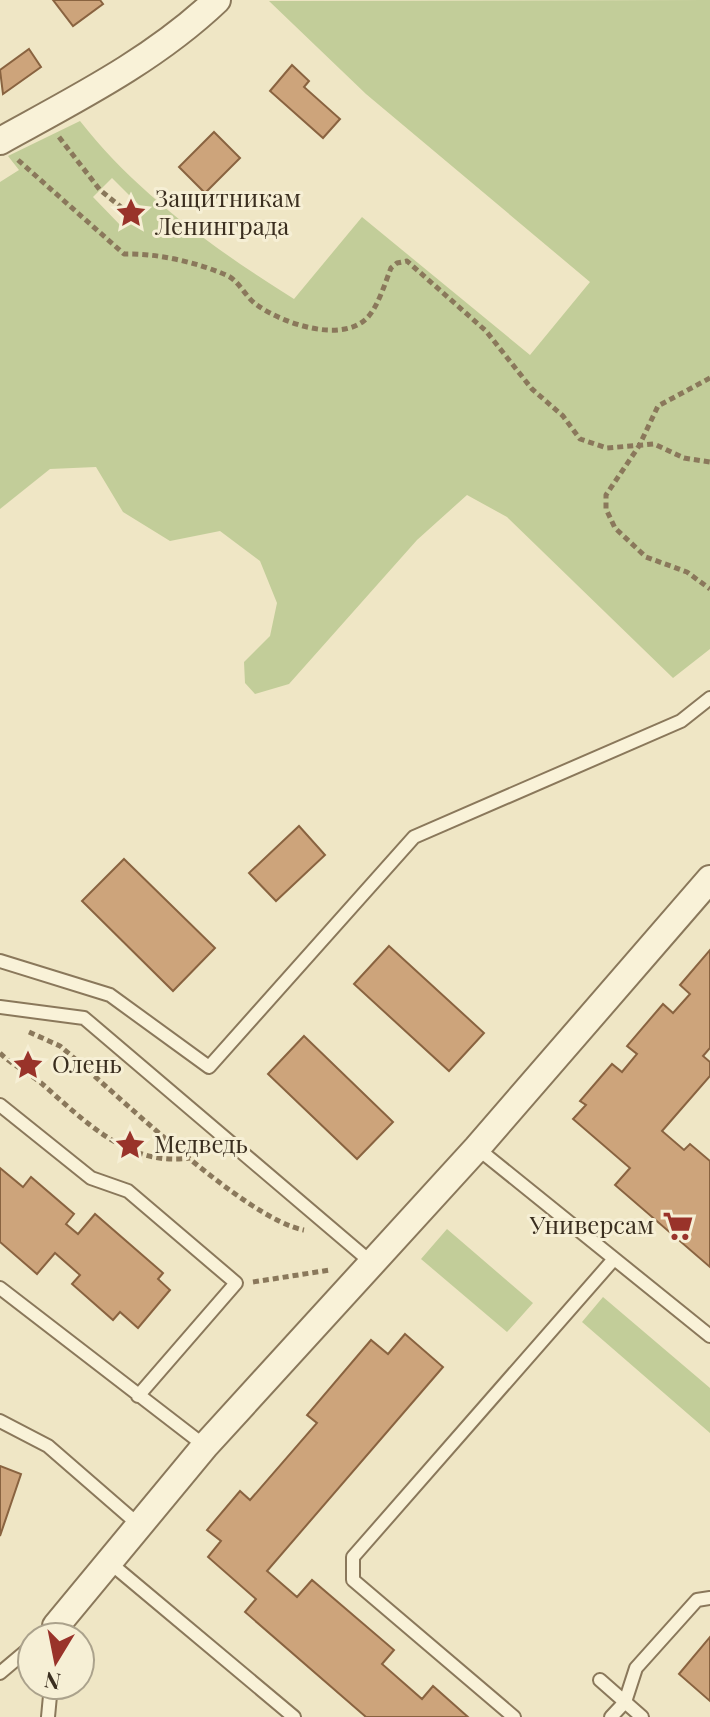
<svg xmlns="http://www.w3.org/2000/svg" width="710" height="1717" viewBox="0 0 710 1717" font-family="'Playfair Display',serif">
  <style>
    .green { fill: #c2cd99; fill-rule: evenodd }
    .building { fill: #cda47b; stroke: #896340; stroke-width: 2 }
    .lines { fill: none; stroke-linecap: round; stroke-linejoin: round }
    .service-casing { stroke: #8a785b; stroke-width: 16 }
    .minor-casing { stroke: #8a785b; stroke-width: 30 }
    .path { stroke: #8a785b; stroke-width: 5; stroke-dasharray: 6 4; stroke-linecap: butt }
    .service { stroke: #f9f2d8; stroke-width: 12 }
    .minor { stroke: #f9f2d8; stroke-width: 26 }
    .labels { text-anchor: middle; stroke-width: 6; stroke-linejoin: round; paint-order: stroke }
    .poi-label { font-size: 24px; fill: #3a2e1f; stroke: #f6efd5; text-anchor: start }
  </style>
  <rect width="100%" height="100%" fill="#efe6c5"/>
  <!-- green -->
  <path class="green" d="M 710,0 L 710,649 L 673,678 L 507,517 L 467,495 L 417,540 L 289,684 L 255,694 L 245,683 L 244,662 L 270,636 L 277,603 L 260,561 L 220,531 L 170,541 L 123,512 L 96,467 L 50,469 L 0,509 L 0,182 L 19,170 L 8,156 L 80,121 C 138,195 216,250 294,299 L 362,217 L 530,355 L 590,282 L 366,94 L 269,1 ZM 112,178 L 142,208 L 123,228 L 93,197 Z
    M 447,1229 L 533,1303 L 507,1332 L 421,1259 Z
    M 603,1297 L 710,1388 L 710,1433 L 582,1322 Z"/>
  <!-- building -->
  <path class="building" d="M 53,0 L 100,0 L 103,4 L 73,26 Z
    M 29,49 L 41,67 L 3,94 L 0,70 Z
    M 292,65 L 309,81 L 304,87 L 340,119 L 323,138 L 270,91 Z
    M 214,132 L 240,158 L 205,193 L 179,167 Z
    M 299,826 L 325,855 L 276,901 L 249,873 Z
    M 124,859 L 215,948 L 173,991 L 82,901 Z
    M 389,946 L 484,1033 L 449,1071 L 354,984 Z
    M 710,950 L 710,1048 L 703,1056 L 710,1062 L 710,1076 L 662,1131 L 684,1150 L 690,1144 L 710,1161 L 710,1267 L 615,1185 L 630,1168 L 573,1119 L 586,1105 L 580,1101 L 612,1064 L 622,1072 L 637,1054 L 627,1046 L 663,1004 L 673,1013 L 690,994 L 680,985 Z
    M 304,1036 L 393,1122 L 357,1159 L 268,1074 Z
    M 0,1168 L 23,1187 L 31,1177 L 74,1214 L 66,1224 L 78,1234 L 95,1214 L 163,1273 L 158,1279 L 170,1290 L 138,1328 L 120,1312 L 113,1320 L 72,1284 L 80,1275 L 55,1253 L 37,1274 L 0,1242 Z
    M 405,1334 L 443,1367 L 267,1571 L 297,1597 L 312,1580 L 394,1650 L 382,1664 L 422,1699 L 433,1686 L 468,1717 L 366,1717 L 245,1612 L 256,1599 L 208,1557 L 221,1541 L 207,1530 L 240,1491 L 250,1500 L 317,1423 L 307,1415 L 371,1340 L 388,1354 Z
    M 0,1466 L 21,1474 L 0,1536 Z
    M 710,1637 L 710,1701 L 679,1674 Z"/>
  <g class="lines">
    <!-- service casing -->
    <g class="service-casing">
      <path id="service" d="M 0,961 L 110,995 L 209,1067 L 414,837 L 681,721 L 710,698
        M 0,1007 L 84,1018 L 372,1263
        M 0,1105 L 91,1178 L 128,1191 L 236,1283 L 138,1396
        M 477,1148 L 710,1336
        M 0,1288 L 205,1446
        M 0,1421 L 48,1446 L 139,1525
        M 109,1562 L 294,1717
        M 0,1673 L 32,1646
        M 600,1680 L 625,1702 L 611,1717
        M 48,1717 L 51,1685
        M 514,1717 L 353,1580 L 353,1557 L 614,1259
        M 642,1717 L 625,1702 L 636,1668 L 697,1600 L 710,1598"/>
    </g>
    <!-- minor casing -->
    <g class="minor-casing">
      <path id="minor" d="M 0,141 C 76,99 154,60 217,0
        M 56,1626 L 205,1446 L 477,1148 L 710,879"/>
    </g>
    <!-- path -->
    <path class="path" d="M 59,137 L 100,190 L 127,212
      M 18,160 L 124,254 C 156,253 196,262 226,275 C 239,280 245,297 257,305 C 282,323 341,344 367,318 C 378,307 385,283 391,268 L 397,263 L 407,261 L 486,331 L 532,389 L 563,416 L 580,439 L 607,448 L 654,444 L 684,458 L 710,462
      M 710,378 L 658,406 L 639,446 L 606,495 L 606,509 L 615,528 L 646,557 L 687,572 L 710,589
      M 29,1032 L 60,1046 C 113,1090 244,1219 304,1230
      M 0,1053 C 12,1065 27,1072 40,1082 C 84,1120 127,1167 190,1158
      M 253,1282 L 330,1270"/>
    <!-- service -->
    <use href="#service" class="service"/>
    <!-- minor -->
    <use href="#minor" class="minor"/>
  </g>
  <!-- icons -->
  <defs>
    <g id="sight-bare" transform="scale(2.4)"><path d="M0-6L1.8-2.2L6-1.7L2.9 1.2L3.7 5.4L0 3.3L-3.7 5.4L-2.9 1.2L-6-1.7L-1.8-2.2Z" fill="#99332a" stroke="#f6efd5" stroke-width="2.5" paint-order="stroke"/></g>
    <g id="supermarket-bare" transform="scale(2.4)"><path d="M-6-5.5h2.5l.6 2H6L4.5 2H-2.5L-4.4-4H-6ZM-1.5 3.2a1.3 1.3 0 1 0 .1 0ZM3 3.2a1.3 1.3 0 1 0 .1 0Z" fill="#99332a" stroke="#f6efd5" stroke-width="2.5" paint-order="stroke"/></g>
  </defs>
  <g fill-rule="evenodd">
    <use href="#sight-bare" x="131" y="213"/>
    <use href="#sight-bare" x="28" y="1065"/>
    <use href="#sight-bare" x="130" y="1145"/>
    <use href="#supermarket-bare" x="678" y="1226"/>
  </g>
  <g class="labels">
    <!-- poi labels -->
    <g class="poi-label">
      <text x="155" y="207">Защитникам<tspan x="155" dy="28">Ленинграда</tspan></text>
      <text x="52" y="1073">Олень</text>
      <text x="154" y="1153">Медведь</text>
      <text x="654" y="1234" text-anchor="end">Универсам</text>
    </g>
  </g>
  <!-- north arrow -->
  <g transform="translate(56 1661) rotate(190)"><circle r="38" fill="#f6efd5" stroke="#aba28c" stroke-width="2"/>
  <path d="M0-6L14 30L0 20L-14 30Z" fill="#99332a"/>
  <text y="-12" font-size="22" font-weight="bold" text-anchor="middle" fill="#3a2e1f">N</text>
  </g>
</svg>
